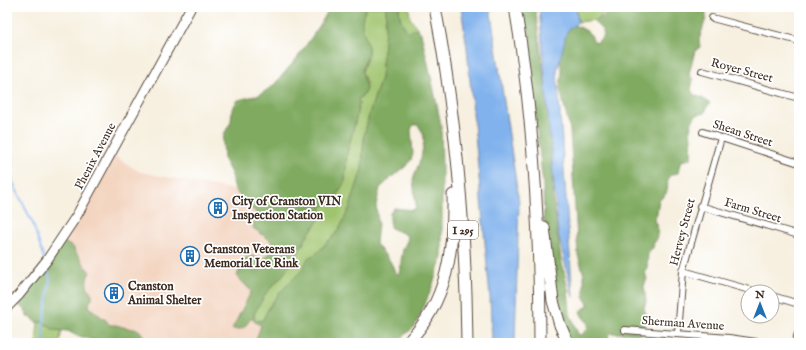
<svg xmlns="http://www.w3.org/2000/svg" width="806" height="350" viewBox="0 0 806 350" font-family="'IM FELL English',serif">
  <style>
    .built { fill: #f3d4bf }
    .green { fill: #a0c46e; stroke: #6e7746 }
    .forest { fill: #80aa61; stroke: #5e6a40; fill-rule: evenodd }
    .water { fill: #81b2ed; stroke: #5e6e86 }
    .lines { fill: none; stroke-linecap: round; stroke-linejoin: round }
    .stream { stroke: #81b2ed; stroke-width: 2 }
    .street-casing { stroke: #57483b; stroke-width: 8 }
    .secondary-casing { stroke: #57483b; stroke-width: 11 }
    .highway-casing { stroke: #57483b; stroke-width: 13 }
    .street { stroke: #fff; stroke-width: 6 }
    .secondary { stroke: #fff; stroke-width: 9 }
    .highway { stroke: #fff; stroke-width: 11 }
    .labels { text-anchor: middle; stroke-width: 3.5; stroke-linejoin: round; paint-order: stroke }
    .shield { fill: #fff; stroke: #766a62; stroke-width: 1 }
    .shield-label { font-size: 11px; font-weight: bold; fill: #3b2a1e }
    .street-label { font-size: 12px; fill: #3b2a1e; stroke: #fff }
    .poi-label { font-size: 12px; font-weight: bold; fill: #3b2a1e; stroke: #fff; text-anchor: start }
  </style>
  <rect width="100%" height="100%" fill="#fff"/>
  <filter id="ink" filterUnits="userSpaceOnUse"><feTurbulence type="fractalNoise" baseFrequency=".025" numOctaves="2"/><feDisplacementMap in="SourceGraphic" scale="8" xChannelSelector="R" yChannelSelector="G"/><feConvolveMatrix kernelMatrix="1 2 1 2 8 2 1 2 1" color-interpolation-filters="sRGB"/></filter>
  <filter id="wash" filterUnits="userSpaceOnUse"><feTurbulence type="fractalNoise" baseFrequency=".012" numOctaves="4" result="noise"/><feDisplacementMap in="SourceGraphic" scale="16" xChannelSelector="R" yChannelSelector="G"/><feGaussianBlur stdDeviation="0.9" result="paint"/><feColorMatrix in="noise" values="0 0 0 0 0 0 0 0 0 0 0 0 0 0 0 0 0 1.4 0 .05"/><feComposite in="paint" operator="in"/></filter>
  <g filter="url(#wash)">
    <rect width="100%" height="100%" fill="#f7f0e0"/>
    <!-- built -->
    <path class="built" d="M 111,154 L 140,172 L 235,190 L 239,195 L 242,203 L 248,208 L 256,211 L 255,219 L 260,234 L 270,240 L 275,247 L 264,259 L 252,256 L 250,294 L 251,318 L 261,325 L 255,343 L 149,343 L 139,330 L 123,327 L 116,325 L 110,325 L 107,322 L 107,321 L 90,308 L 89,303 L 92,299 L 93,296 L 87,285 L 87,280 L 90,272 L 85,266 L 80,257 L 75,252 L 74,248 L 61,240 Z"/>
    <!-- green -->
    <path class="green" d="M 365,7 L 386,7 C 387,14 384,21 385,29 L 381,78 L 370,111 L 366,128 L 364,135 L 362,169 L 350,207 L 339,230 L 317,253 L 308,259 L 302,270 L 281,292 L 270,305 L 262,321 L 254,320 L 254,314 L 258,306 L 266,293 L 282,276 L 297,255 L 309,233 L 314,227 L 321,207 L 334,200 L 345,181 L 347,153 L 355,123 L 359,104 L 358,99 L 365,94 L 366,82 L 362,72 L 368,54 L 365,36 L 362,27 L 361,20 L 365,11 Z
      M 399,7 L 409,7 L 410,18 L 418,29 L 413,29 L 409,34 C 402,24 399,19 399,7 Z
      M 576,7 L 611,7 L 610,10 L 596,20 L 578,22 Z
      M 38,322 L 43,322 L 54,330 L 62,331 L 59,343 L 36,343 Z
      M 642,339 L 704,343 L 641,343 Z"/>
    <!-- forest -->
    <path class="forest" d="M 330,7 L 365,7 C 365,12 362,17 362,22 C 361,32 370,42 368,53 C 367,59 363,65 362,71 C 362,78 368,85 365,93 C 364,95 360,97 358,99 L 359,104 L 355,123 L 347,153 L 345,181 L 334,200 L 324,206 L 321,207 L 322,215 L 314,227 L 309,233 L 297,255 L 282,276 L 266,293 L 254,314 L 254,320 L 262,321 L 270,306 L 280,292 L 302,270 L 308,258 L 317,253 L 339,230 L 350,207 L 362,169 L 364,135 L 366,128 L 370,111 L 381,78 L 385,29 C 385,21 387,15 386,7 L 399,7 C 399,19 402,24 409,33 L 413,29 L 418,29 L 421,33 L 432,81 L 441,125 L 442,166 L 442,257 L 431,290 L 415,326 L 396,343 L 255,343 L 261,325 L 256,323 L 251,318 C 246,326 243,331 232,329 L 250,294 L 251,291 L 237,276 L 243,259 L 252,256 L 264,259 L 275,247 L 270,240 L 253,228 L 256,211 L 248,208 L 242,203 L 239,195 L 235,190 L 231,173 L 224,160 L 223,142 L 224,134 L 231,122 L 232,109 L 238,100 L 259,95 L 273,86 L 298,57 L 320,25 ZM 413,125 L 418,125 L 423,133 L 424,141 L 421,158 L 413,179 L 416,206 L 414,210 L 394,208 L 390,213 L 390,227 C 395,231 404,232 408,237 L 407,241 L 403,249 L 399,274 L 396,273 L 390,261 L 376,244 L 378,223 L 376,205 L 380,188 L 393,176 L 405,167 L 411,160 L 413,154 L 411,130 Z
      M 523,7 L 535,7 L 543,69 L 552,117 L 553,199 L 561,259 L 568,289 L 570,314 L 578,334 L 581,335 L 588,328 L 588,323 L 582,316 L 580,311 L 588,306 L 588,304 L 584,297 L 584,275 L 578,255 L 570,130 L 560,89 L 562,70 L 556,48 L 555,38 C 564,31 572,21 583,29 C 586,30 589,33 591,35 C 593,39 592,40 596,43 L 602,38 L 603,31 L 595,23 L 595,20 C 603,18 608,15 610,7 L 706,7 L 706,18 L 699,40 L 700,47 L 695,51 L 689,74 L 693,80 L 691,90 L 694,95 L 702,98 L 710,103 L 707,107 L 705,113 L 696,115 C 689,126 690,128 691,140 C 692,146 691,153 691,159 L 681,161 L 679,167 L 678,173 C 660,175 673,187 664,196 C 663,198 661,198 659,199 L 657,213 L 654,220 L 658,229 L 656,241 L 654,242 L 653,248 L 650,250 L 648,253 L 647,268 L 645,272 L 647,279 L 644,286 L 646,301 L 644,309 L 647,315 L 644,321 L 643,334 L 640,334 L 610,333 L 606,343 L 568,343 L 562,329 L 544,226 L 543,184 Z
      M 61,240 L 74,248 L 75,252 L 80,257 L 85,266 L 90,272 C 88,276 86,280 87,285 C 90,294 96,294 89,303 L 90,308 L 107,321 L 107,322 L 110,325 L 116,325 L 123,327 L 139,330 L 149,343 L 111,343 L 97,341 L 77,336 L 68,331 L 54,330 L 43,322 L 35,322 L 33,318 L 27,317 L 26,311 L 14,301 Z"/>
    <!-- water -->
    <path class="water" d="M 461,7 L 490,7 L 519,202 L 515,343 L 492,343 L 490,297 L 467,48 Z
      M 539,7 L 576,7 L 578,22 L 567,31 L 557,71 L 573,297 L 558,233 Z"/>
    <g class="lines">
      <!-- stream -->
      <path class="stream" d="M 7,147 C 16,157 10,169 12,181 L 33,224 L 44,259
        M 45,343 L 43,329 L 50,281 L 49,275 L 46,266"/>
    </g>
  </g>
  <g filter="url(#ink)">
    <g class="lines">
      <!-- street casing -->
      <g class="street-casing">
        <path id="street" d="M 712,18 L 799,41
          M 702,71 L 799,98
          M 703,132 L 799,163
          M 700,206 L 799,235
          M 683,271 L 757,292
          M 772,296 L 799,304
          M 625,330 L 729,338 L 763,343
          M 678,333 L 683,271 L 721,138"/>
      </g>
      <!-- secondary casing -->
      <g class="secondary-casing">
        <path id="secondary" d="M 7,307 L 19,295 L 47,260 L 77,215 L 191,7
          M 797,343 L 799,335"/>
      </g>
      <!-- highway casing -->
      <g class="highway-casing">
        <path id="highway" d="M 435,7 C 456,117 466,231 467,343
          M 515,7 C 534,118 540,231 540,343
          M 544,227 L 553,301 L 560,325 L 568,343
          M 407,343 C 448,302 454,249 453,195"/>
      </g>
      <!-- street -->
      <use href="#street" class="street"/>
      <!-- secondary -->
      <use href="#secondary" class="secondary"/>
      <!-- highway -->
      <use href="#highway" class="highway"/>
    </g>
  </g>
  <!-- icons -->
  <defs>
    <g id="building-ring" transform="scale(1)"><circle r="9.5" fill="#fff" stroke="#1f6fb2" stroke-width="1.5"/><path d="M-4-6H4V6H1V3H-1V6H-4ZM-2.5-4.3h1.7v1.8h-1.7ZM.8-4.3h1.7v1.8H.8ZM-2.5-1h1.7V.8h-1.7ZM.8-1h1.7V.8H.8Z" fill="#1f6fb2"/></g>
  </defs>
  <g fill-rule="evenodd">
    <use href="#building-ring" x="218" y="208"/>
    <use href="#building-ring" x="190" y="256"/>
    <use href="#building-ring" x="114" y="293"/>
  </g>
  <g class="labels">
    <!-- shield labels -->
    <rect class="shield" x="448" y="221" width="30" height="18" rx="3"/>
    <g class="shield-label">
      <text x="463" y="234">I 295</text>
    </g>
    <!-- street labels -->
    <g class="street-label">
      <text transform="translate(742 70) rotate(15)" y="4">Royer Street</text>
      <text transform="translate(743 133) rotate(18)" y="4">Shean Street</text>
      <text transform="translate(95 156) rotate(-62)" y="4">Phenix Avenue</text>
      <text transform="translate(753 210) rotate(17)" y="4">Farm Street</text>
      <text transform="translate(682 232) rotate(-75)" y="4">Hervey Street</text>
      <text transform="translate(683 323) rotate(4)" y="4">Sherman Avenue</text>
    </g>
    <!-- poi labels -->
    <g class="poi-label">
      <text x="232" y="205">City of Cranston VIN<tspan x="232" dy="14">Inspection Station</tspan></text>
      <text x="204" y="253">Cranston Veterans<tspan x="204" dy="14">Memorial Ice Rink</tspan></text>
      <text x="128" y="290">Cranston<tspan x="128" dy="14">Animal Shelter</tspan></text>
    </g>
  </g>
  <!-- margin -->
  <rect width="806" height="350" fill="none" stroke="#fff" stroke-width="24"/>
  <!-- north arrow -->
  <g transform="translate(760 304)"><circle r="19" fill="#ffffff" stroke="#b1aaa5"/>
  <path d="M0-3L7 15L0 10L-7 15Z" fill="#1f6fb2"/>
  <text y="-6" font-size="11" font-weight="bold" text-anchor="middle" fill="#3b2a1e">N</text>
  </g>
</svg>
